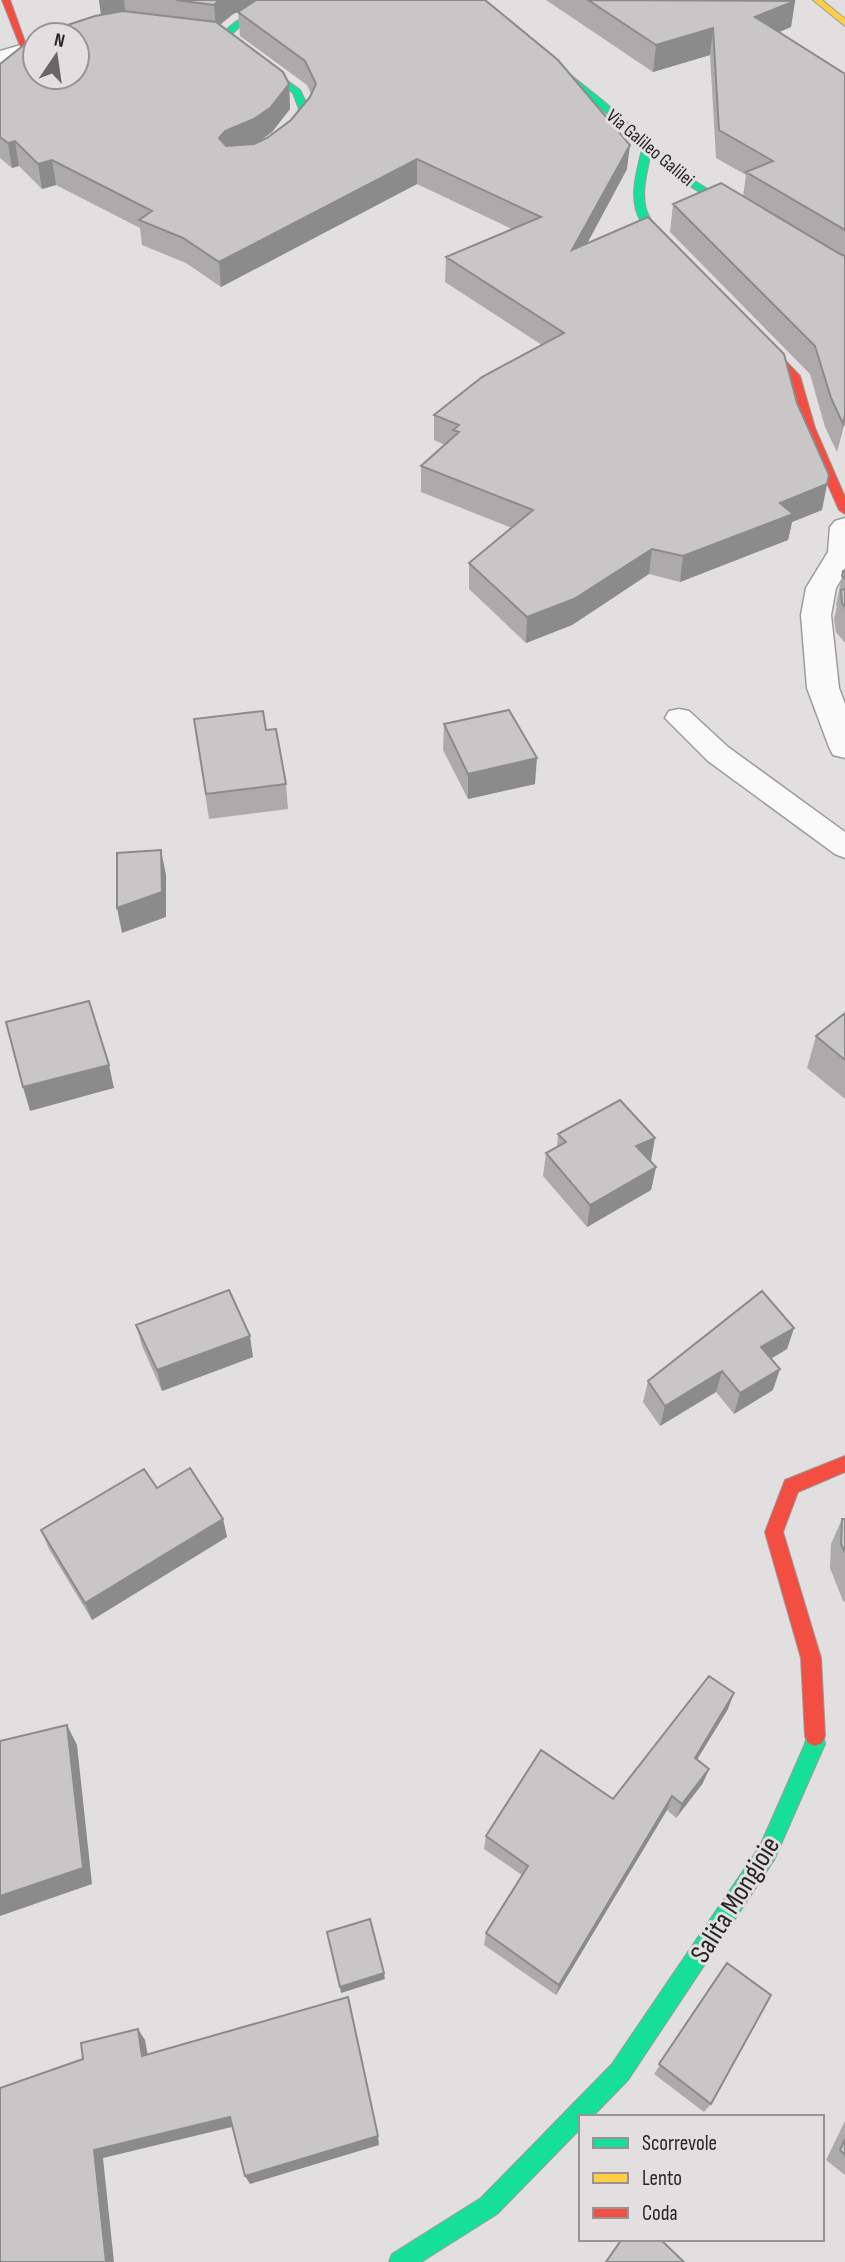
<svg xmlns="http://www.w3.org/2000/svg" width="845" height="2262" viewBox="0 0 845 2262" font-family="'Sofia Sans Condensed',sans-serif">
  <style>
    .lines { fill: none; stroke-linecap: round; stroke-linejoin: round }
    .lane-casing { stroke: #9d9b9c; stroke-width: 3 }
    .street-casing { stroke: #9d9b9c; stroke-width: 3 }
    .fast-casing { stroke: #9d9b9c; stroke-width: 2 }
    .slow-casing { stroke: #9d9b9c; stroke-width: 2 }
    .jam-casing { stroke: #9d9b9c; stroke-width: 2 }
    .lane { fill: #fbfafa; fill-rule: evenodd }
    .street { fill: #fbfafa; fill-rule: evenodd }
    .fast { fill: #16e098; fill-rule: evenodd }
    .slow { fill: #ffcf43; fill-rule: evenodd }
    .jam { fill: #f24e42; fill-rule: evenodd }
    .wall { fill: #acaaaa; fill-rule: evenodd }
    .shaded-wall { fill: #8c8b8b }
    .building { fill: #c8c6c6; stroke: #8c8b8b; stroke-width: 2 }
    .labels { text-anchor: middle; stroke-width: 6; stroke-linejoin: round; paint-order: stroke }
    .far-street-label { font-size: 19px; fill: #272525; stroke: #e3dedf }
    .near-street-label { font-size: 28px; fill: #272525; stroke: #e3dedf }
  </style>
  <rect width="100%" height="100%" fill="#e2dfe0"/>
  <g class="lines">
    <!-- lane casing -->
    <g class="lane-casing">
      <path id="lane" d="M 679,709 L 689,711 L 728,747 L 845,832 L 845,858 L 835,854 L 708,761 L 665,718 L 669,711 Z"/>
    </g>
    <!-- street casing -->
    <g class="street-casing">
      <path id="street" d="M 35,41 L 35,55 L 0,65 L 0,51 Z
        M 845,518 L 845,573 L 836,588 L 831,615 L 839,688 L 845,704 L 845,758 L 833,755 L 829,747 L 807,688 L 801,615 L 806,588 L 828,552 L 830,527 L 835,521 Z"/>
    </g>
    <!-- fast casing -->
    <g class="fast-casing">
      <path id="fast" d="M 300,0 L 318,0 L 254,17 L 243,23 L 228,38 L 300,90 L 309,109 L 300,128 L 276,149 L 271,146 L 293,125 L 299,109 L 293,93 L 219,38 C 239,12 269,6 300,0 Z
        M 467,0 L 476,0 L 602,100 L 693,180 L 753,217 L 753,221 L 745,221 L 687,184 L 651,153 C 636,214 645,214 682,259 L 673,261 C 630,216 627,206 643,146 L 596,104 Z
        M 815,1726 L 822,1729 L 825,1744 L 774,1860 L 628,2080 L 592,2117 L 581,2117 L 581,2128 L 497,2214 L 421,2262 L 389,2262 L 392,2254 L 481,2198 L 612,2064 L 760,1846 L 805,1744 L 808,1729 Z"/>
    </g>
    <!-- slow casing -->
    <g class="slow-casing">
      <path id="slow" d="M 813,0 L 822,0 L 845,19 L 845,26 Z"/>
    </g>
    <!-- jam casing -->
    <g class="jam-casing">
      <path id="jam" d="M 2,0 L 10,0 L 29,53 L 22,51 Z
        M 749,331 L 757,331 L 800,376 L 815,428 L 845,497 L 845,514 L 839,510 L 803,428 L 790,377 L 749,335 Z
        M 845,1456 L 845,1472 L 798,1492 L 783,1532 L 821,1658 L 825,1736 L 822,1743 L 815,1746 L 808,1743 L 805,1736 L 801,1658 L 765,1532 L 785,1480 Z"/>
    </g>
    <!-- lane -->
    <use href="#lane" class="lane"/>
    <!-- street -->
    <use href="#street" class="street"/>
    <!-- fast -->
    <use href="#fast" class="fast"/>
    <!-- slow -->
    <use href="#slow" class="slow"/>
    <!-- jam -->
    <use href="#jam" class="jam"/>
  </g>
  <!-- wall -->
  <path class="wall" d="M 99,0 L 485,0 L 627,169 L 587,244 L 822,510 L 792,522 L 788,540 L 680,582 L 649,574 L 572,625 L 526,643 L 469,589 L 469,563 L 512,528 L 421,492 L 421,466 L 445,445 L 434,440 L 434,415 L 542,345 L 445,282 L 446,257 L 512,229 L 417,184 L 221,287 L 186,263 L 142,245 L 140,228 L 56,185 L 42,189 L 19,166 L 12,168 L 0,158 L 0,64 L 101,15 ZM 238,12 L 240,36 L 307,85 L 311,94 L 291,120 L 267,138 L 256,143 L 272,132 L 290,109 L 289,84 L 220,25 L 233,14 Z
    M 546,0 L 794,0 L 795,1 L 791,27 L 779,32 L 845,74 L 845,426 L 844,425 L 837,452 L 825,427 L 810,374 L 670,232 L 673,204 L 743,196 L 746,175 L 716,158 L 710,55 L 653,72 Z
    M 845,570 L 845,643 L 836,632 L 834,619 L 837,606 L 836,605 L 843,571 Z
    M 194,719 L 266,730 L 286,784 L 288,809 L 209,819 Z
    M 444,724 L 535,784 L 468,799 L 443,750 Z
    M 845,1013 L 845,1099 L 807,1068 L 816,1036 Z
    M 558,1134 L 651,1161 L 656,1167 L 651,1190 L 587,1227 L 543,1176 L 546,1153 L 557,1147 Z
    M 136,1325 L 253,1357 L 162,1391 L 142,1346 Z
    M 794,1328 L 787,1349 L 771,1359 L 773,1390 L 734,1414 L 716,1392 L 660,1426 L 643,1402 L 648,1381 Z
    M 157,1488 L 223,1519 L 227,1537 L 92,1620 L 49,1549 L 41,1530 Z
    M 842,1519 L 845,1519 L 845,1602 L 843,1601 L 830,1568 L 831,1544 Z
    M 728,1709 L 697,1760 L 703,1783 L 676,1818 L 667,1810 L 556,1995 L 484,1945 L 486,1933 L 522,1875 L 484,1849 L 486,1836 L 613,1799 Z
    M 727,1963 L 711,2104 L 704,2112 L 654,2074 Z
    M 845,2121 L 845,2175 L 826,2160 Z
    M 621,2239 L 660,2239 L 684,2262 L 605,2262 Z"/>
  <!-- shaded-wall -->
  <path class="shaded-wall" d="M 99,0 L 124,0 L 126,17 L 102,22 Z
    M 219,0 L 272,0 L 263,2 L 233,14 L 216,28 L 214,5 Z
    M 795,1 L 791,27 L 751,44 L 755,17 Z
    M 713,28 L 710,55 L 653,72 L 656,45 Z
    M 289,84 L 290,109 L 272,132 L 256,144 L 227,156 L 219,138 L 225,131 Z
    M 15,141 L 19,166 L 12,168 L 8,143 Z
    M 630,145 L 627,169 L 570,275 L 572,250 Z
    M 417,159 L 417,184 L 221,287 L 219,262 Z
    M 52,160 L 56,185 L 42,189 L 38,164 Z
    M 845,414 L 845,418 L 837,452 L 843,424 Z
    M 829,475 L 822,510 L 792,522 L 788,540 L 680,582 L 683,556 Z
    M 652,549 L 649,574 L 572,625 L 526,643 L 527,617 Z
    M 537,758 L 535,784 L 468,799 L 468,774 Z
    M 161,850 L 166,875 L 166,917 L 122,933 L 117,908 Z
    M 109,1065 L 114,1088 L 30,1111 L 23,1087 Z
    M 655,1138 L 651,1161 L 633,1169 L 636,1146 Z
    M 656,1167 L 651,1190 L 587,1227 L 590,1205 Z
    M 794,1328 L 787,1349 L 755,1368 L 761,1347 Z
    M 250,1336 L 253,1357 L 162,1391 L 157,1370 Z
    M 780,1369 L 773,1390 L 734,1414 L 740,1393 Z
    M 722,1371 L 716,1392 L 660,1426 L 665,1406 Z
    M 223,1519 L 227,1537 L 92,1620 L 85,1603 Z
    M 734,1693 L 728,1709 L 689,1772 L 695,1758 Z
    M 67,1725 L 77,1745 L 92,1884 L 0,1916 L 0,1896 Z
    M 709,1769 L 703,1783 L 676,1818 L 682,1804 Z
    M 672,1796 L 667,1810 L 556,1995 L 559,1985 Z
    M 384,1973 L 385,1979 L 341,1993 L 340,1987 Z
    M 138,2029 L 145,2040 L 150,2067 L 142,2056 Z
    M 230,2117 L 236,2126 L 103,2158 L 114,2262 L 106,2262 L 94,2150 Z
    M 378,2136 L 379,2145 L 250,2184 L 245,2176 Z"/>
  <!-- building -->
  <path class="building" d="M 176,0 L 219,0 L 214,5 Z
    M 256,0 L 485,0 L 558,60 L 630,145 L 572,250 L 648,217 L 784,354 L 797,403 L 829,475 L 827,484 L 780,503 L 793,514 L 683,556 L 652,549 L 574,599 L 527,617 L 469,563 L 533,510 L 421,466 L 459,432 L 453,430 L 459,425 L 434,415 L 482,377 L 564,333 L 446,257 L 541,217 L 417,159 L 219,262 L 183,238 L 139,220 L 152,211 L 52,160 L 38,164 L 15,141 L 8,143 L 0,137 L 0,64 L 35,36 L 35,77 L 77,77 L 77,35 L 37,35 L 95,16 L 123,11 L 216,22 L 283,72 L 289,84 L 270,108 L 254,119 L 225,131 L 219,138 L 226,146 L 254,144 L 267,138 L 291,120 L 310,97 L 316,84 L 305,61 L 238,12 Z
    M 588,0 L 795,1 L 755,17 L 845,74 L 845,230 L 746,172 L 773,161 L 719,130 L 713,28 L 656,45 Z
    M 721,183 L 840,254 L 845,256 L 845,414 L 843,424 L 831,398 L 815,346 L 673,204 Z
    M 845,570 L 845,579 L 842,576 L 843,571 Z
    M 845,589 L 845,607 L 842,603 L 841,590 Z
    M 509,710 L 537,758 L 468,774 L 444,724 Z
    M 263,711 L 266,730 L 276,729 L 286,784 L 206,794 L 194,719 Z
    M 161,850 L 162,892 L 117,908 L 117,853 Z
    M 89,1001 L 109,1065 L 23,1087 L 6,1022 Z
    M 845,1013 L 845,1060 L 816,1036 Z
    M 620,1100 L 655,1138 L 636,1146 L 656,1167 L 590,1205 L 546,1153 L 566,1142 L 558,1134 Z
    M 229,1290 L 250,1336 L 157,1370 L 136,1325 Z
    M 762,1291 L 794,1328 L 761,1347 L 780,1369 L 740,1393 L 722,1371 L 665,1406 L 648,1381 Z
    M 190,1468 L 223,1519 L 85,1603 L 41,1530 L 144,1469 L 157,1488 Z
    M 842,1519 L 845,1519 L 845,1552 L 841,1544 Z
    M 709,1676 L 734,1693 L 695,1758 L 709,1769 L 682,1804 L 672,1796 L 559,1985 L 486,1933 L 528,1866 L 486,1836 L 541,1750 L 613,1799 Z
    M 67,1725 L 83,1868 L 0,1896 L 0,1741 Z
    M 370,1919 L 384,1973 L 340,1987 L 327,1932 Z
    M 727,1963 L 771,1995 L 711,2104 L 659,2064 Z
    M 348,1997 L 378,2136 L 245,2176 L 230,2117 L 94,2150 L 106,2262 L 0,2262 L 0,2088 L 83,2059 L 81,2043 L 138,2029 L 142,2056 Z
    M 845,2139 L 845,2155 L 840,2150 Z
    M 622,2239 L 660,2239 L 684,2262 L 606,2262 Z"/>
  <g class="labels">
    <!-- far-street labels -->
    <g class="far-street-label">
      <text transform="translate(651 147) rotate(40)" y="7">Via Galileo Galilei</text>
    </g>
    <!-- near-street labels -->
    <g class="near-street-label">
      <text transform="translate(734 1899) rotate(-58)" y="10">Salita Mongioie</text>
    </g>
  </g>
  <!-- legend -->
  <rect x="579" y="2115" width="245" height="126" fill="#e3dedf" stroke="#989495" stroke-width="2"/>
  <rect x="593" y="2138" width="35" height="10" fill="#16e098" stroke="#989495" stroke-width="2"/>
  <text x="642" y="2150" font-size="21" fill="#272525">Scorrevole</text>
  <rect x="593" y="2173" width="35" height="10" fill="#ffcf43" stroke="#989495" stroke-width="2"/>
  <text x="642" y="2185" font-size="21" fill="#272525">Lento</text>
  <rect x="593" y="2208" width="35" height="10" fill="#f24e42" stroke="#989495" stroke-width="2"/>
  <text x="642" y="2220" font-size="21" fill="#272525">Coda</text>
  <!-- north arrow -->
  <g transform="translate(56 56) rotate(13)"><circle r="33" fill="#e3dedf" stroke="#989495" stroke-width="2"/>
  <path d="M0-5L12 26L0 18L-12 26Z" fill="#686666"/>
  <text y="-10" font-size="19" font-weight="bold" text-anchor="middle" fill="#272525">N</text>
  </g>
</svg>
